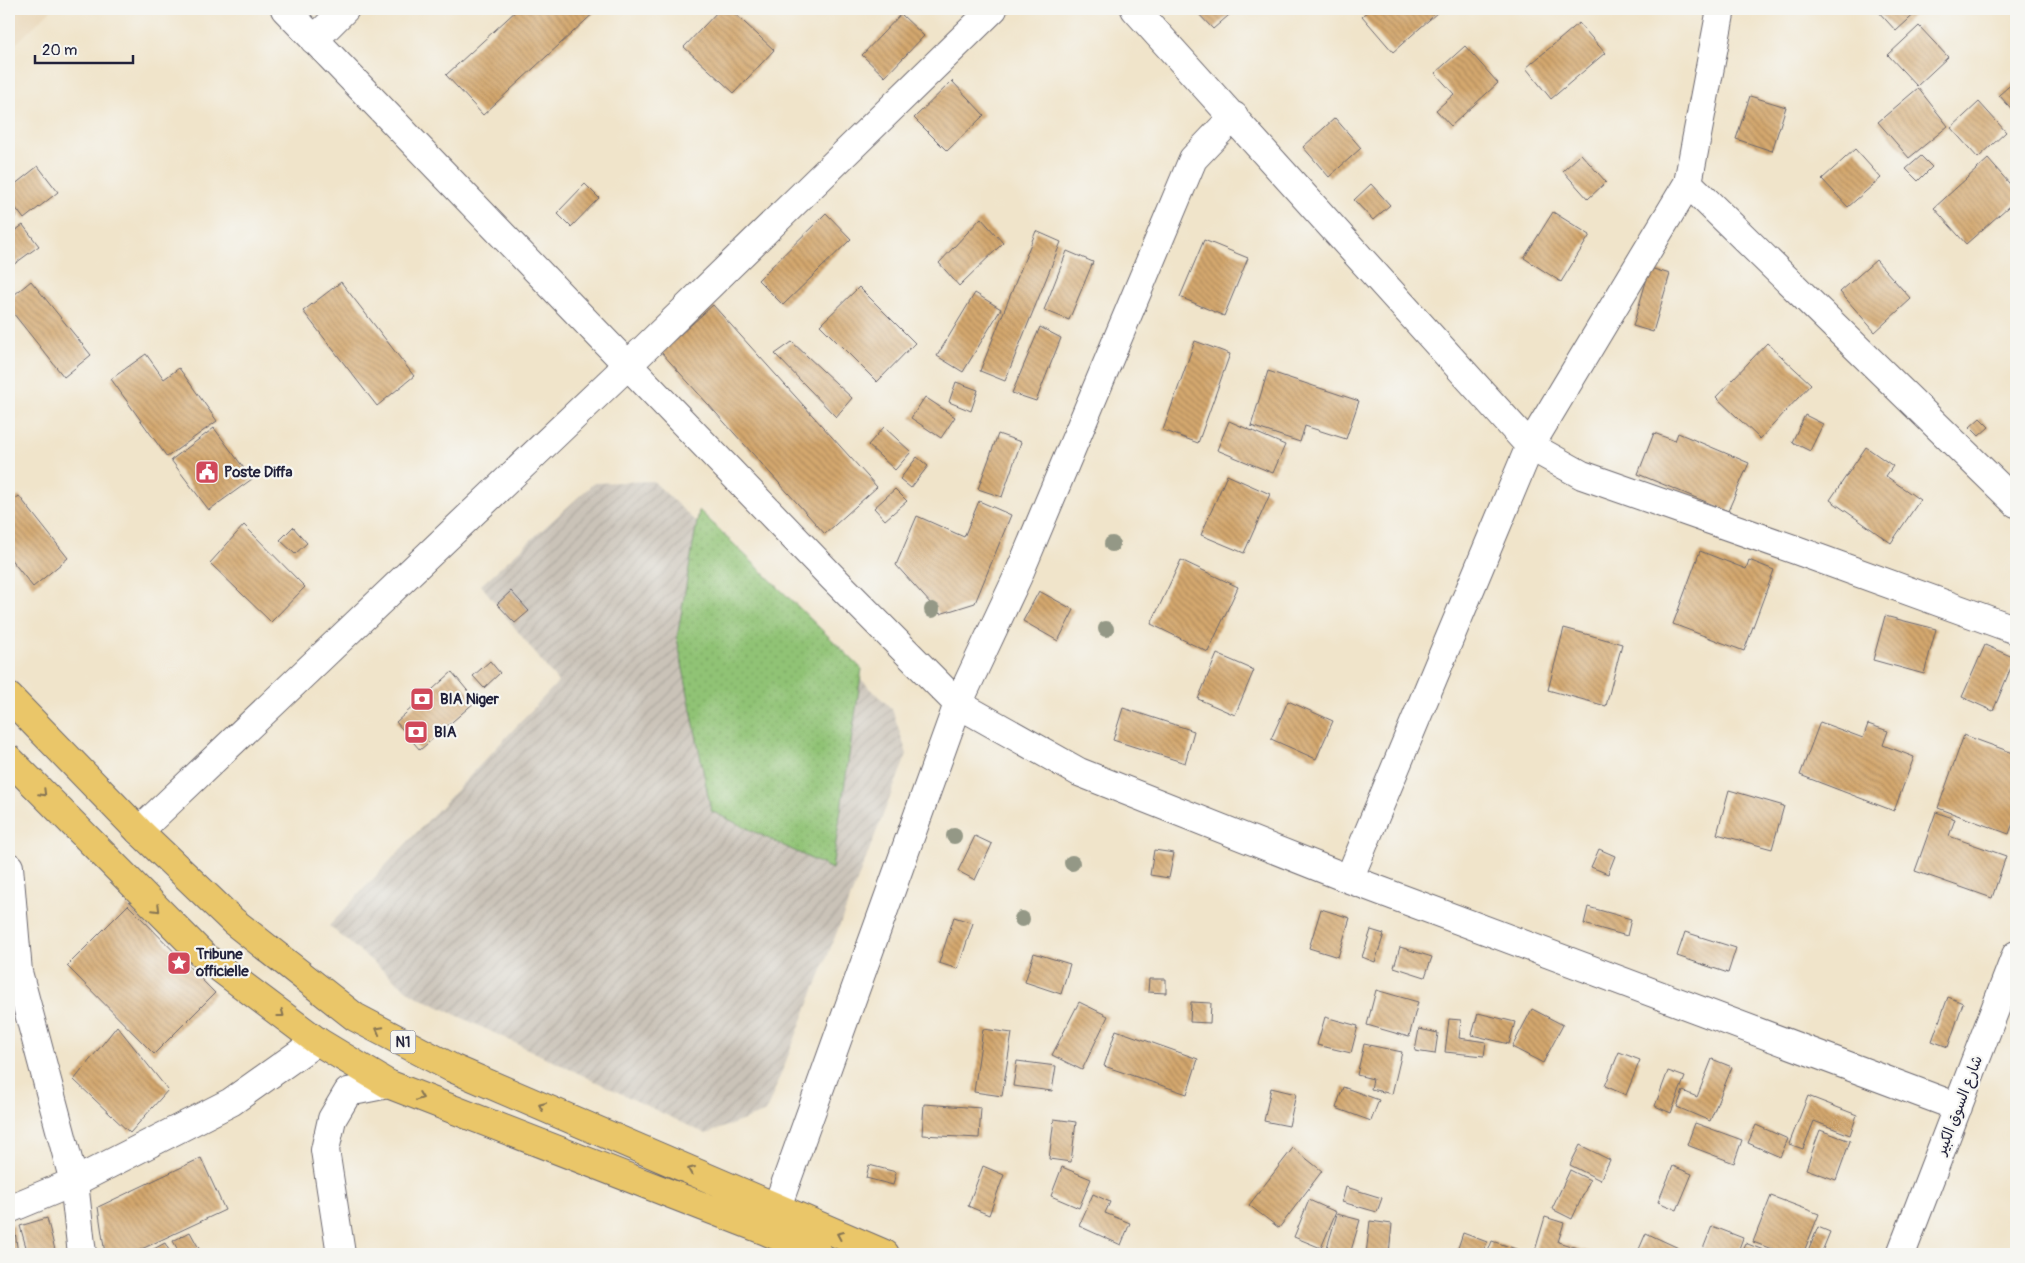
<svg xmlns="http://www.w3.org/2000/svg" width="2025" height="1263" viewBox="0 0 2025 1263" font-family="Pangolin,'Playpen Sans Arabic',sans-serif">
  <style>
    .built { fill: #ead8ba }
    .industrial { fill: url(#industrial-furrows) }
    .grass { fill: url(#grass-dots); stroke: #597258 }
    .building { fill: url(#building-back-hatch) }
    .lines { fill: none; stroke-linecap: round; stroke-linejoin: round }
    .minor-casing { stroke: #6a666d; stroke-width: 30 }
    .highway-casing { stroke: #6a666d; stroke-width: 30 }
    .minor { stroke: #fff; stroke-width: 28 }
    .highway { stroke: #eac669; stroke-width: 28 }
    .tree { fill: #949886 }
    .oneway { stroke: #867452 }
    .labels { text-anchor: middle; stroke-width: 4.5; stroke-linejoin: round; paint-order: stroke }
    .shield { fill: #f6f6f2; stroke: #626272; stroke-width: 1 }
    .shield-label { font-size: 14px; font-weight: bold; fill: #22223b }
    .poi-label { font-size: 15px; font-weight: bold; fill: #22223b; stroke: #f6f6f2; text-anchor: start }
    .street-label { font-size: 15px; fill: #22223b; stroke: #f6f6f2 }
  </style>
  <defs>
    <pattern id="industrial-furrows" width="10" height="10" patternUnits="userSpaceOnUse" patternTransform="scale(1.25)"><rect width="10" height="10" fill="#cac3b8"/><path d="M-1 1l2-2M0 10L10 0M9 11l2-2" fill="none" stroke="#ada79f"/></pattern>
    <pattern id="grass-dots" width="8" height="8" patternUnits="userSpaceOnUse" patternTransform="scale(1.25)"><rect width="8" height="8" fill="#90c374"/><path d="M2 2h.1M6 6h.1" fill="none" stroke="#7ca765" stroke-width="1.8" stroke-linecap="round"/></pattern>
    <pattern id="building-back-hatch" width="6" height="6" patternUnits="userSpaceOnUse" patternTransform="scale(1.25)"><rect width="6" height="6" fill="#d4a86e"/><path d="M-1 5l2 2M0 0l6 6M5-1l2 2" fill="none" stroke="#ac885c"/></pattern>
  </defs>
  <rect width="100%" height="100%" fill="#f6f6f2"/>
  <filter id="ink" filterUnits="userSpaceOnUse"><feTurbulence type="fractalNoise" baseFrequency=".02" numOctaves="2"/><feDisplacementMap in="SourceGraphic" scale="10" xChannelSelector="R" yChannelSelector="G"/><feConvolveMatrix kernelMatrix="1 2 1 2 8 2 1 2 1" color-interpolation-filters="sRGB"/></filter>
  <filter id="wash" filterUnits="userSpaceOnUse"><feTurbulence type="fractalNoise" baseFrequency=".0096" numOctaves="4" result="noise"/><feDisplacementMap in="SourceGraphic" scale="20" xChannelSelector="R" yChannelSelector="G"/><feGaussianBlur stdDeviation="1.12" result="paint"/><feColorMatrix in="noise" values="0 0 0 0 0 0 0 0 0 0 0 0 0 0 0 0 0 1.4 0 .05"/><feComposite in="paint" operator="in"/></filter>
  <g filter="url(#wash)">
    <rect width="100%" height="100%" fill="#f0e4ca"/>
    <!-- built -->
    <path class="built" d="M 9,9 L 52,9 L 9,50 Z"/>
    <!-- industrial -->
    <path class="industrial" d="M 653,481 L 892,709 L 907,754 L 766,1112 L 706,1134 L 412,994 L 329,926 L 558,682 L 481,585 L 594,483 Z"/>
    <!-- grass -->
    <path class="grass" d="M 699,510 L 862,669 L 832,869 L 711,811 L 677,638 Z"/>
    <g id="blocks">
      <!-- building -->
      <path class="building" d="M 518,9 L 598,9 L 483,115 L 446,75 Z
        M 720,9 L 730,9 L 774,50 L 734,93 L 684,47 Z
        M 1194,9 L 1236,9 L 1213,29 Z
        M 1370,9 L 1435,9 L 1438,12 L 1393,52 L 1362,16 Z
        M 1876,9 L 1920,9 L 1896,31 Z
        M 901,14 L 924,36 L 885,77 L 862,55 Z
        M 1579,23 L 1605,53 L 1551,99 L 1526,68 Z
        M 1919,26 L 1948,57 L 1917,86 L 1888,55 Z
        M 1465,46 L 1498,83 L 1451,126 L 1436,110 L 1454,94 L 1435,73 Z
        M 2016,80 L 2016,114 L 1999,95 Z
        M 952,81 L 984,115 L 947,151 L 914,118 Z
        M 1918,88 L 1948,126 L 1909,158 L 1878,122 Z
        M 1750,96 L 1786,107 L 1772,151 L 1736,139 Z
        M 1979,102 L 2006,132 L 1978,158 L 1951,128 Z
        M 1335,118 L 1361,148 L 1329,177 L 1303,147 Z
        M 1855,149 L 1881,178 L 1848,207 L 1822,179 Z
        M 1581,154 L 1606,182 L 1588,199 L 1563,171 Z
        M 1921,156 L 1932,167 L 1918,181 L 1906,169 Z
        M 1988,159 L 2016,191 L 2016,200 L 1966,244 L 1934,208 Z
        M 38,166 L 58,192 L 24,219 L 9,199 L 9,189 Z
        M 585,184 L 599,198 L 571,227 L 557,213 Z
        M 1371,184 L 1390,205 L 1373,220 L 1354,200 Z
        M 9,207 L 17,215 L 9,222 Z
        M 1553,212 L 1590,235 L 1561,282 L 1524,258 Z
        M 826,213 L 851,239 L 783,305 L 758,280 Z
        M 981,218 L 1003,243 L 959,286 L 939,263 Z
        M 23,225 L 39,246 L 9,268 L 9,235 Z
        M 1036,231 L 1061,242 L 1005,381 L 980,371 Z
        M 1204,240 L 1248,258 L 1224,316 L 1180,297 Z
        M 1067,251 L 1093,262 L 1069,320 L 1044,310 Z
        M 1876,260 L 1911,299 L 1875,332 L 1840,292 Z
        M 1650,268 L 1670,274 L 1653,332 L 1633,326 Z
        M 31,281 L 91,355 L 64,377 L 9,308 L 9,299 Z
        M 341,282 L 414,376 L 377,406 L 303,311 Z
        M 859,287 L 915,343 L 877,382 L 820,325 Z
        M 975,293 L 1001,309 L 963,372 L 937,356 Z
        M 713,305 L 877,487 L 825,534 L 661,352 Z
        M 1040,327 L 1061,338 L 1036,401 L 1012,393 Z
        M 1195,341 L 1230,354 L 1198,443 L 1163,430 Z
        M 792,342 L 852,398 L 836,417 L 775,354 Z
        M 1767,343 L 1811,384 L 1760,439 L 1716,397 Z
        M 146,354 L 164,379 L 179,368 L 217,421 L 167,457 L 111,379 Z
        M 1268,371 L 1359,401 L 1346,439 L 1305,426 L 1300,442 L 1251,426 Z
        M 956,382 L 978,390 L 971,411 L 949,402 Z
        M 925,397 L 955,417 L 941,438 L 911,418 Z
        M 1805,415 L 1823,424 L 1810,451 L 1792,442 Z
        M 1980,418 L 1989,427 L 1979,436 L 1970,427 Z
        M 1229,421 L 1285,445 L 1273,473 L 1217,450 Z
        M 884,427 L 911,452 L 895,470 L 868,445 Z
        M 214,428 L 252,479 L 209,510 L 171,460 Z
        M 1654,433 L 1675,441 L 1678,433 L 1749,463 L 1728,511 L 1638,474 Z
        M 998,434 L 1021,442 L 1002,497 L 978,489 Z
        M 1866,447 L 1893,466 L 1886,476 L 1920,500 L 1891,543 L 1830,500 Z
        M 917,457 L 928,466 L 911,488 L 900,479 Z
        M 1227,475 L 1270,494 L 1244,553 L 1201,535 Z
        M 895,489 L 907,501 L 885,520 L 874,508 Z
        M 19,496 L 68,558 L 33,587 L 9,557 L 9,504 Z
        M 979,501 L 1011,515 L 975,603 L 940,614 L 896,565 L 917,516 L 964,537 Z
        M 244,525 L 305,587 L 271,622 L 210,563 Z
        M 293,527 L 307,543 L 295,554 L 280,540 Z
        M 1700,551 L 1746,569 L 1749,560 L 1774,570 L 1744,651 L 1673,624 Z
        M 1181,560 L 1238,587 L 1208,652 L 1151,624 Z
        M 511,591 L 529,611 L 515,623 L 497,604 Z
        M 1039,591 L 1074,610 L 1058,641 L 1023,621 Z
        M 1885,616 L 1936,629 L 1924,674 L 1873,660 Z
        M 1564,628 L 1622,644 L 1606,706 L 1548,690 Z
        M 1985,645 L 2015,658 L 1993,711 L 1962,697 Z
        M 1217,654 L 1254,670 L 1235,715 L 1198,699 Z
        M 490,661 L 500,673 L 484,688 L 473,676 Z
        M 452,672 L 476,701 L 420,750 L 396,722 Z
        M 1288,701 L 1333,721 L 1316,759 L 1271,739 Z
        M 1123,708 L 1194,731 L 1185,763 L 1113,740 Z
        M 1820,722 L 1863,738 L 1868,724 L 1888,731 L 1883,745 L 1914,757 L 1894,811 L 1800,775 Z
        M 1964,735 L 2016,754 L 2016,815 L 2009,834 L 1938,808 Z
        M 1729,790 L 1784,806 L 1772,849 L 1717,834 Z
        M 1936,812 L 1955,819 L 1949,836 L 2006,856 L 1992,898 L 1915,871 Z
        M 975,836 L 992,844 L 975,880 L 958,871 Z
        M 1599,849 L 1615,856 L 1608,874 L 1591,867 Z
        M 1154,850 L 1174,853 L 1169,878 L 1150,875 Z
        M 128,905 L 215,993 L 154,1054 L 67,966 Z
        M 1588,907 L 1631,919 L 1627,936 L 1584,924 Z
        M 1321,909 L 1350,918 L 1338,957 L 1309,948 Z
        M 954,917 L 973,923 L 958,969 L 939,963 Z
        M 1371,930 L 1384,934 L 1375,962 L 1362,957 Z
        M 1685,932 L 1736,948 L 1728,973 L 1677,956 Z
        M 1400,947 L 1432,957 L 1425,977 L 1394,967 Z
        M 1034,953 L 1070,964 L 1061,994 L 1025,982 Z
        M 1149,979 L 1166,979 L 1166,993 L 1148,992 Z
        M 1376,990 L 1418,1002 L 1409,1037 L 1367,1025 Z
        M 1948,997 L 1963,1003 L 1948,1047 L 1932,1041 Z
        M 1079,1002 L 1108,1016 L 1082,1070 L 1052,1055 Z
        M 1191,1002 L 1211,1003 L 1210,1023 L 1190,1022 Z
        M 1532,1009 L 1563,1025 L 1543,1063 L 1512,1047 Z
        M 1478,1013 L 1515,1022 L 1509,1044 L 1472,1035 Z
        M 1325,1017 L 1358,1026 L 1351,1053 L 1317,1045 Z
        M 1449,1019 L 1461,1020 L 1459,1038 L 1486,1042 L 1484,1056 L 1445,1052 Z
        M 117,1026 L 168,1090 L 130,1133 L 74,1080 Z
        M 983,1029 L 1012,1033 L 1002,1096 L 974,1092 Z
        M 1419,1029 L 1438,1033 L 1435,1054 L 1415,1051 Z
        M 1116,1030 L 1198,1059 L 1187,1094 L 1104,1066 Z
        M 1364,1044 L 1402,1052 L 1392,1094 L 1371,1089 L 1373,1079 L 1357,1075 Z
        M 1619,1052 L 1640,1060 L 1626,1095 L 1605,1086 Z
        M 1712,1059 L 1732,1067 L 1710,1121 L 1677,1107 L 1683,1091 L 1697,1097 Z
        M 1017,1061 L 1056,1066 L 1052,1091 L 1013,1086 Z
        M 1668,1071 L 1685,1077 L 1671,1113 L 1655,1106 Z
        M 1343,1087 L 1379,1100 L 1371,1121 L 1336,1108 Z
        M 1271,1088 L 1296,1094 L 1289,1126 L 1264,1121 Z
        M 1808,1096 L 1857,1115 L 1850,1135 L 1814,1121 L 1803,1149 L 1789,1144 Z
        M 924,1104 L 981,1108 L 979,1138 L 922,1135 Z
        M 1054,1119 L 1076,1122 L 1071,1162 L 1049,1159 Z
        M 1695,1123 L 1742,1140 L 1734,1163 L 1687,1145 Z
        M 1756,1125 L 1788,1139 L 1780,1157 L 1748,1143 Z
        M 1820,1130 L 1850,1141 L 1836,1180 L 1806,1169 Z
        M 1580,1145 L 1610,1160 L 1600,1180 L 1570,1165 Z
        M 1293,1148 L 1322,1171 L 1279,1228 L 1249,1205 Z
        M 201,1158 L 225,1210 L 131,1254 L 105,1254 L 98,1207 Z
        M 869,1165 L 896,1172 L 893,1185 L 866,1178 Z
        M 983,1166 L 1004,1175 L 989,1215 L 968,1206 Z
        M 1673,1166 L 1692,1174 L 1677,1210 L 1658,1202 Z
        M 1062,1167 L 1091,1179 L 1079,1208 L 1051,1196 Z
        M 1570,1170 L 1590,1180 L 1572,1219 L 1552,1209 Z
        M 1346,1187 L 1382,1198 L 1377,1212 L 1342,1202 Z
        M 1093,1194 L 1110,1202 L 1105,1213 L 1130,1223 L 1121,1245 L 1079,1226 Z
        M 1771,1196 L 1819,1214 L 1803,1254 L 1785,1254 L 1753,1242 Z
        M 1309,1200 L 1336,1212 L 1321,1248 L 1294,1237 Z
        M 1337,1214 L 1360,1220 L 1350,1254 L 1325,1254 Z
        M 1545,1217 L 1564,1223 L 1558,1242 L 1596,1254 L 1534,1254 Z
        M 47,1218 L 56,1254 L 28,1254 L 20,1226 Z
        M 1370,1221 L 1392,1224 L 1389,1254 L 1366,1254 Z
        M 14,1224 L 18,1254 L 9,1254 L 9,1226 Z
        M 1712,1226 L 1743,1238 L 1737,1254 L 1701,1254 Z
        M 1818,1227 L 1830,1232 L 1821,1254 L 1807,1254 Z
        M 190,1232 L 202,1254 L 180,1254 L 173,1241 Z
        M 1463,1233 L 1487,1242 L 1482,1254 L 1456,1254 Z
        M 1646,1233 L 1685,1251 L 1684,1254 L 1637,1254 Z
        M 1492,1241 L 1531,1254 L 1487,1254 Z
        M 165,1243 L 171,1254 L 152,1254 L 150,1251 Z
        M 1745,1243 L 1774,1254 L 1740,1254 Z"/>
    </g>
  </g>
  <g filter="url(#ink)">
    <use href="#blocks" fill-opacity="0" stroke="#6a666d" stroke-width="1"/>
    <g class="lines">
      <!-- minor casing -->
      <g class="minor-casing">
        <path id="minor" d="M 285,9 L 832,577 L 958,704 L 1079,772 L 1349,879 L 1958,1107
          M 1135,9 L 1530,446 L 1582,475 L 1796,550 L 2016,630
          M 314,40 L 345,9
          M 1688,183 L 2016,503
          M 139,831 L 629,364 L 993,9
          M 9,867 L 18,972 L 74,1182 L 82,1254
          M 1349,879 L 1530,446 L 1688,183 L 1721,9
          M 777,1207 L 958,704 L 1018,576 L 1193,159 L 1234,116
          M 9,1209 L 74,1182 L 231,1102 L 317,1041
          M 341,1254 L 325,1150 L 332,1119 L 348,1092 L 388,1084
          M 1901,1254 L 2016,955"/>
      </g>
      <!-- highway casing -->
      <g class="highway-casing">
        <path id="highway" d="M 9,697 L 139,831 L 233,921 L 355,1017 L 452,1068 L 885,1254
          M 9,759 L 205,957 L 317,1041 L 388,1084 L 766,1231 L 818,1254"/>
      </g>
      <!-- minor -->
      <use href="#minor" class="minor"/>
      <!-- highway -->
      <use href="#highway" class="highway"/>
    </g>
    <!-- trees -->
    <g class="tree">
      <circle cx="1112" cy="544" r="8"/>
      <circle cx="932" cy="610" r="8"/>
      <circle cx="1106" cy="629" r="8"/>
      <circle cx="954" cy="836" r="8"/>
      <circle cx="1072" cy="863" r="8"/>
      <circle cx="1022" cy="919" r="8"/>
    </g>
    <!-- one-way arrows -->
    <defs><path id="oneway-chevron" d="M-2-3.5L2.5 0L-2 3.5" fill="none" stroke-width="1.6" stroke-linecap="round" stroke-linejoin="round" transform="scale(1.25)"/></defs>
    <g class="oneway">
      <use href="#oneway-chevron" transform="translate(43 793) rotate(45)"/>
      <use href="#oneway-chevron" transform="translate(157 909) rotate(45)"/>
      <use href="#oneway-chevron" transform="translate(281 1014) rotate(37)"/>
      <use href="#oneway-chevron" transform="translate(379 1030) rotate(-152)"/>
      <use href="#oneway-chevron" transform="translate(420 1097) rotate(21)"/>
      <use href="#oneway-chevron" transform="translate(542 1106) rotate(-157)"/>
      <use href="#oneway-chevron" transform="translate(691 1170) rotate(-157)"/>
      <use href="#oneway-chevron" transform="translate(840 1235) rotate(-156)"/>
    </g>
  </g>
  <!-- icons -->
  <defs>
    <g id="civic-square" transform="scale(1.25)"><rect x="-9" y="-9" width="18" height="18" rx="4" fill="#d1495b" stroke="#f6f6f2"/><path d="M-.6-6.5H3V-4.5H.6V-3L4-1V1h2V6H-6V1h2V-1L-.6-3ZM-1.2 2.5V6h2.4V2.5Z" fill="#fff"/></g>
    <g id="bank-square" transform="scale(1.25)"><rect x="-9" y="-9" width="18" height="18" rx="4" fill="#d1495b" stroke="#f6f6f2"/><path d="M-6-4H6V4H-6ZM0-2.3a2.3 2.3 0 1 0 0 4.6a2.3 2.3 0 1 0 0-4.6Z" fill="#fff"/></g>
    <g id="sight-square" transform="scale(1.25)"><rect x="-9" y="-9" width="18" height="18" rx="4" fill="#d1495b" stroke="#f6f6f2"/><path d="M0-6L1.8-2.2L6-1.7L2.9 1.2L3.7 5.4L0 3.3L-3.7 5.4L-2.9 1.2L-6-1.7L-1.8-2.2Z" fill="#fff"/></g>
  </defs>
  <g fill-rule="evenodd">
    <use href="#civic-square" x="207" y="472"/>
    <use href="#bank-square" x="422" y="699"/>
    <use href="#bank-square" x="416" y="732"/>
    <use href="#sight-square" x="179" y="963"/>
  </g>
  <g class="labels">
    <!-- shield labels -->
    <rect class="shield" x="390.5" y="1030.5" width="25" height="23" rx="4"/>
    <g class="shield-label">
      <text x="403" y="1047">N1</text>
    </g>
    <!-- poi labels -->
    <g class="poi-label">
      <text x="224" y="477">Poste Diffa</text>
      <text x="440" y="704">BIA Niger</text>
      <text x="434" y="737">BIA</text>
      <text x="196" y="959">Tribune<tspan x="196" dy="17">officielle</tspan></text>
    </g>
    <!-- street labels -->
    <g class="street-label">
      <text transform="translate(1959 1105) rotate(-69)" y="5">شارع السوق الكبير</text>
    </g>
  </g>
  <!-- margin -->
  <rect width="2025" height="1263" fill="none" stroke="#f6f6f2" stroke-width="30"/>
  <!-- scale -->
  <path d="M35 55v8h98v-8" fill="none" stroke="#22223b" stroke-width="2.5"/>
  <text x="42" y="55" font-size="15" fill="#22223b" stroke="#f6f6f2" stroke-width="4" paint-order="stroke">20 m</text>
</svg>
